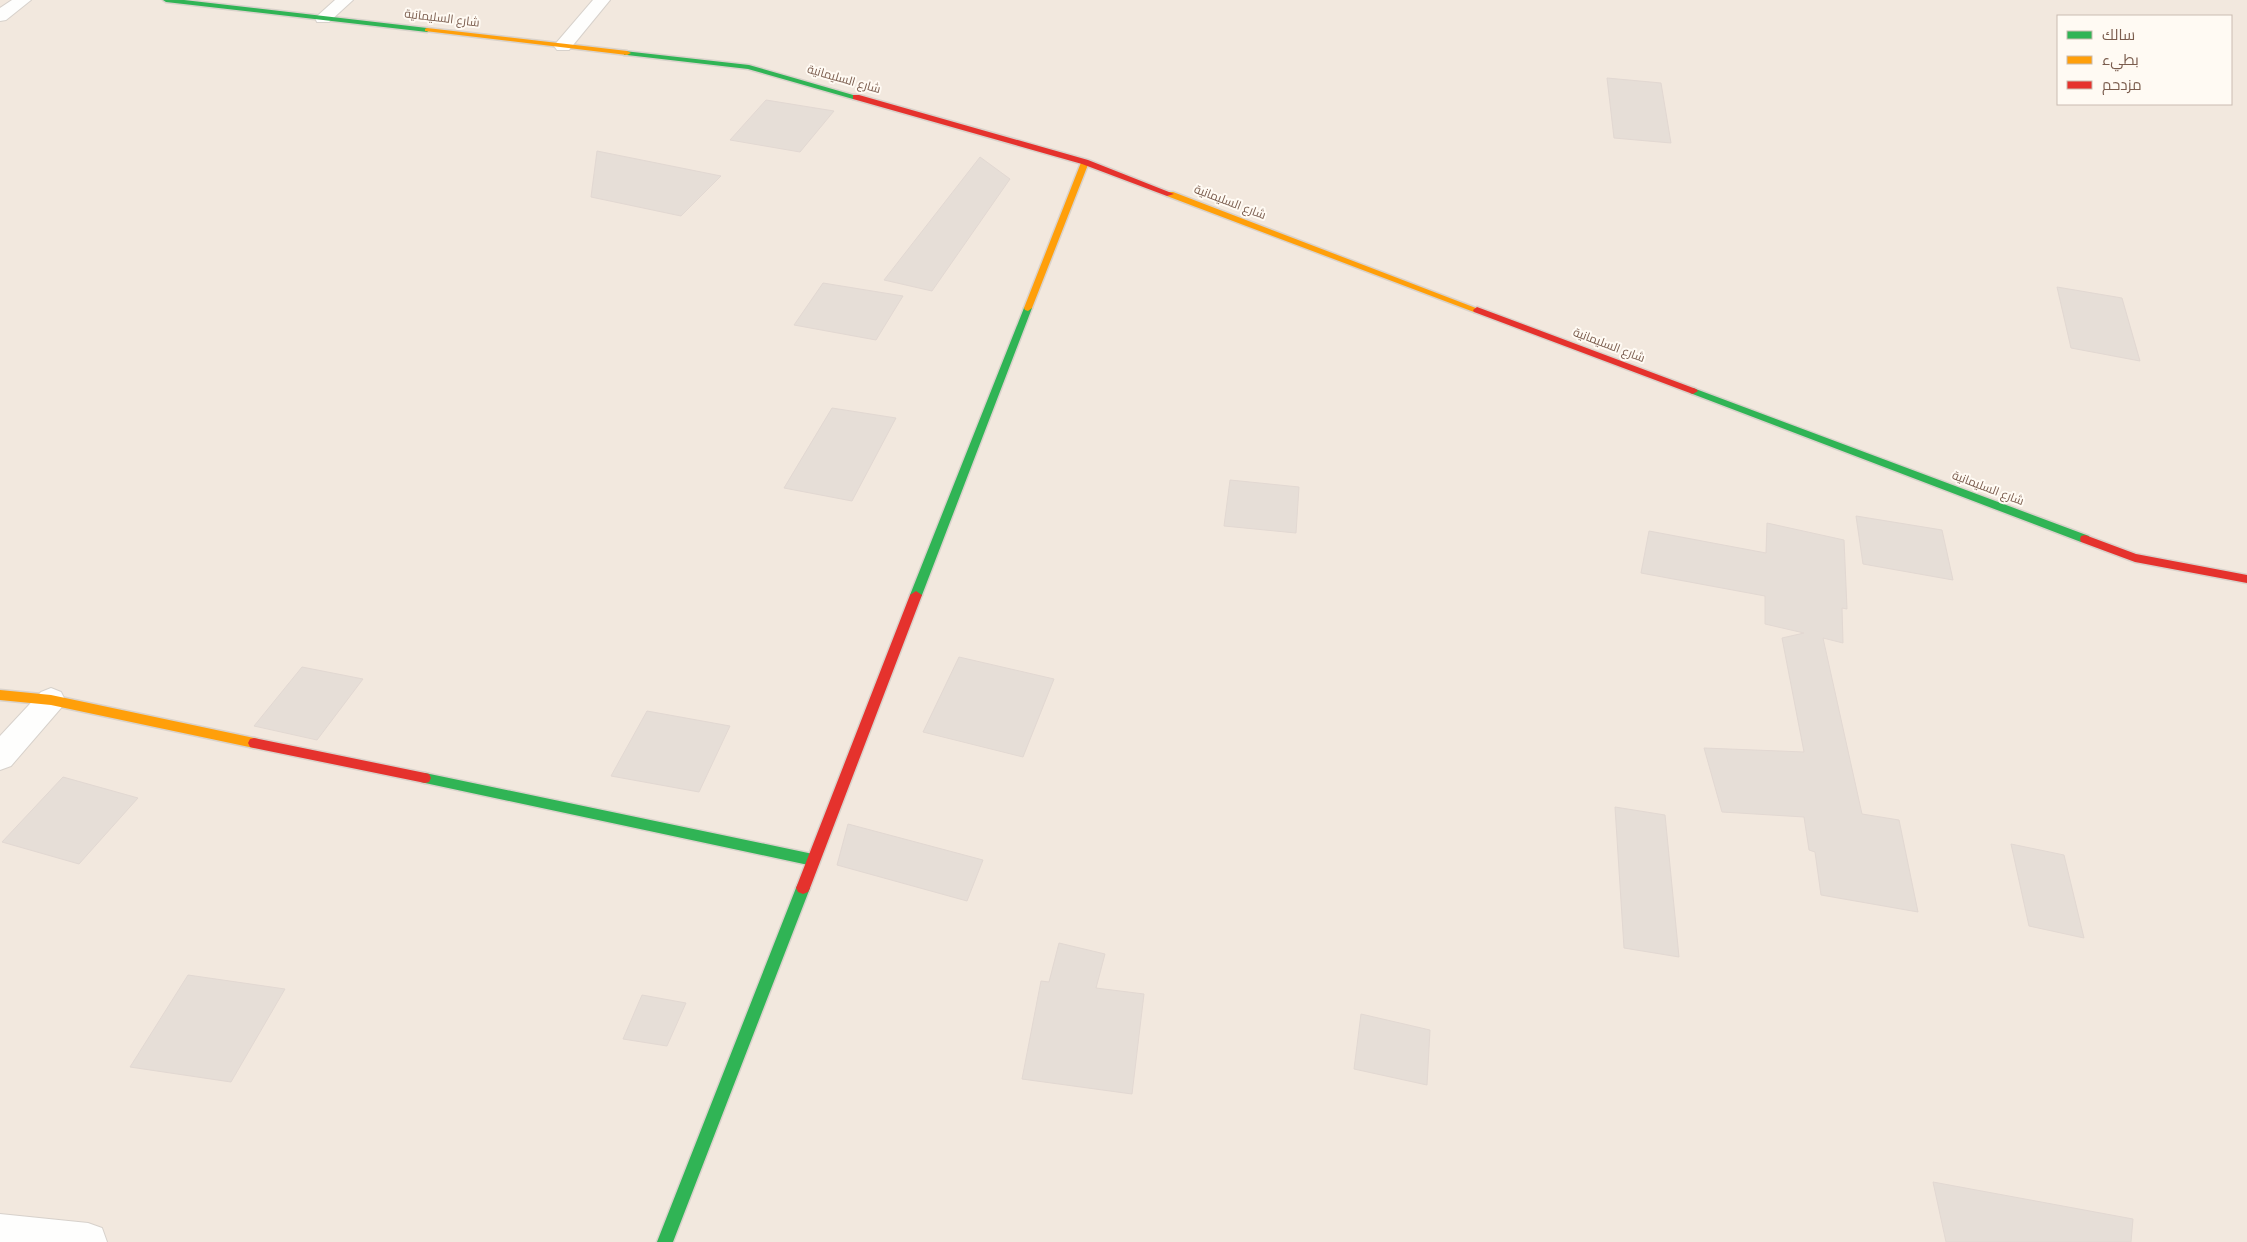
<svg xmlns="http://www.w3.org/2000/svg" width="2247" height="1242" viewBox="0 0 2247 1242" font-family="'Noto Sans',Cairo,sans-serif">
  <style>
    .residential { fill: #f2e8de; fill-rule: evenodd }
    .building { fill: #e6ded7; stroke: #e2d8d2 }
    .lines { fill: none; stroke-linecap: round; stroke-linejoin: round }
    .street-casing { stroke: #d7d1cb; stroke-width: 2 }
    .fast-casing { stroke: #d9d2cb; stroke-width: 3 }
    .slow-casing { stroke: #d9d2cb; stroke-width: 3 }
    .jam-casing { stroke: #d9d2cb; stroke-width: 3 }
    .street { fill: #fefefd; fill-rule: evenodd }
    .fast { fill: #30b455; fill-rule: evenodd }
    .slow { fill: #ff9f0a; fill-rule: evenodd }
    .jam { fill: #e5322d; fill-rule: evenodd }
    .labels { text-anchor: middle; stroke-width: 4; stroke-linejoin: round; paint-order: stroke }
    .far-street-label { font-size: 12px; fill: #7a5c4d; stroke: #fffaf3 }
  </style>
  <rect width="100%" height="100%" fill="#f9f5f0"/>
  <!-- residential -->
  <path class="residential" d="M 0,0 L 2247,0 L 2247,1242 L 0,1242 ZM 2058,16 L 2231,16 L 2231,104 L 2058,104 Z"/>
  <!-- building -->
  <path class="building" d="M 1607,78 L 1661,83 L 1671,143 L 1614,138 Z
    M 766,100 L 834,111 L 800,152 L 730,140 Z
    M 597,151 L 721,176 L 681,216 L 591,197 Z
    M 980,157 L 1010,179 L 932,291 L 884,280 Z
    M 823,283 L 903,296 L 876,340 L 794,325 Z
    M 2057,287 L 2122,298 L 2140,361 L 2071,348 Z
    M 832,408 L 896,418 L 852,501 L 784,488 Z
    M 1230,480 L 1299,487 L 1296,533 L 1224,526 Z
    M 1856,516 L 1942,530 L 1953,580 L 1863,564 Z
    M 1767,523 L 1844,540 L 1847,609 L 1842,608 L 1843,643 L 1823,638 L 1862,814 L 1899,820 L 1918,912 L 1821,895 L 1815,852 L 1809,850 L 1804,817 L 1722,812 L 1704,748 L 1804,752 L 1782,638 L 1804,633 L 1765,624 L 1765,596 L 1641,573 L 1649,531 L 1766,553 Z
    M 959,657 L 1054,679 L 1023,757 L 923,732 Z
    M 302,667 L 363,679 L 317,740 L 254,726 Z
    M 647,711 L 730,726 L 699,792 L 611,776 Z
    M 63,777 L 138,798 L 79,864 L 2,842 Z
    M 1615,807 L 1665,815 L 1679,957 L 1624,948 Z
    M 848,824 L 983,860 L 967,901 L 837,865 Z
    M 2011,844 L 2064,855 L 2084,938 L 2029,926 Z
    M 1059,943 L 1105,954 L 1096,988 L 1144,994 L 1132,1094 L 1022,1079 L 1041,981 L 1049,982 Z
    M 188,975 L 285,989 L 231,1082 L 130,1067 Z
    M 642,995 L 686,1003 L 667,1046 L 623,1039 Z
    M 1361,1014 L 1430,1030 L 1427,1085 L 1354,1069 Z
    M 1933,1182 L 2133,1219 L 2131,1242 L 1946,1242 Z"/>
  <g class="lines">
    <!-- street casing -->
    <g class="street-casing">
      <path id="street" d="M 12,0 L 31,0 L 6,20 L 0,21 L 0,8 Z
        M 335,0 L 353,0 L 329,22 L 317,22 L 315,18 Z
        M 593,0 L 610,0 L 569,50 L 557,50 L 554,46 L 557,42 Z
        M 51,688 L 61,692 L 65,700 L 61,708 L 11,766 L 0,770 L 0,736 L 41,692 Z
        M 0,1214 L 88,1223 L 102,1228 L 107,1242 L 0,1242 Z"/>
    </g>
    <!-- fast casing -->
    <g class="fast-casing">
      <path id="fast" d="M 163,0 L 184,0 L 427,28 L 430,30 L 427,32 L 166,2 Z
        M 624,51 L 749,65 L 860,97 L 853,99 L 748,69 L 627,55 L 624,55 Z
        M 1028,305 L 1032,308 L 922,595 L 920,598 L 912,598 L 910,595 L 1024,308 Z
        M 1693,388 L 2089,536 L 2090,539 L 2089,542 L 2081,542 L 1690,393 L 1690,389 Z
        M 425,773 L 813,854 L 818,856 L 819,860 L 818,864 L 813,866 L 425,783 L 421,782 L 419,778 L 421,774 Z
        M 803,882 L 808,884 L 810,888 L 673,1242 L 657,1242 L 796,888 L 798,884 Z"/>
    </g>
    <!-- slow casing -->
    <g class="slow-casing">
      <path id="slow" d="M 427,28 L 627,51 L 631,53 L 627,55 L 425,31 L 425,29 Z
        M 1082,160 L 1089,162 L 1032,308 L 1028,311 L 1025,310 L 1024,308 Z
        M 1167,192 L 1173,192 L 1481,310 L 1480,312 L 1474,312 L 1167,196 Z
        M 0,690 L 51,695 L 254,738 L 258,739 L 260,743 L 258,747 L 254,748 L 51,705 L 0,700 Z"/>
    </g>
    <!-- jam casing -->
    <g class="jam-casing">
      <path id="jam" d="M 853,95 L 859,95 L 1088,160 L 1174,194 L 1167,196 L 1082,164 L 853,99 Z
        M 1477,307 L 1696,389 L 1698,391 L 1693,394 L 1690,393 L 1474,312 L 1473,310 Z
        M 2085,535 L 2136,554 L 2247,575 L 2247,583 L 2135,562 L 2081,542 L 2080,539 L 2081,536 Z
        M 916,591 L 922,595 L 810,888 L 808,892 L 803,894 L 798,892 L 796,888 L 910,595 Z
        M 254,738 L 425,773 L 429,774 L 431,778 L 429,782 L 425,783 L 254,748 L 250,747 L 248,743 L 250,739 Z"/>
    </g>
    <!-- street -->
    <use href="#street" class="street"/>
    <!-- fast -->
    <use href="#fast" class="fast"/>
    <!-- slow -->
    <use href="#slow" class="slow"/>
    <!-- jam -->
    <use href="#jam" class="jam"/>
  </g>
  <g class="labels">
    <!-- far-street labels -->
    <g class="far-street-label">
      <text transform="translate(442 18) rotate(7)" y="4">شارع السليمانية</text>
      <text transform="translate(844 79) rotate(16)" y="4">شارع السليمانية</text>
      <text transform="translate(1230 202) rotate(21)" y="4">شارع السليمانية</text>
      <text transform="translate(1609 345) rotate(21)" y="4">شارع السليمانية</text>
      <text transform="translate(1988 488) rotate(21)" y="4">شارع السليمانية</text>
    </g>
  </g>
  <!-- legend -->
  <rect x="2057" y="15" width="175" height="90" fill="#fffaf3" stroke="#cabbb1"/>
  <rect x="2067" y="31" width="25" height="8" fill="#30b455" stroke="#cabbb1"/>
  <text x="2102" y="40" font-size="15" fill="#7a5c4d">سالك</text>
  <rect x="2067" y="56" width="25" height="8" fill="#ff9f0a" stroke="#cabbb1"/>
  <text x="2102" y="65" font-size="15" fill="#7a5c4d">بطيء</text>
  <rect x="2067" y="81" width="25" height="8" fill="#e5322d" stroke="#cabbb1"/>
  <text x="2102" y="90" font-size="15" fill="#7a5c4d">مزدحم</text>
</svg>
